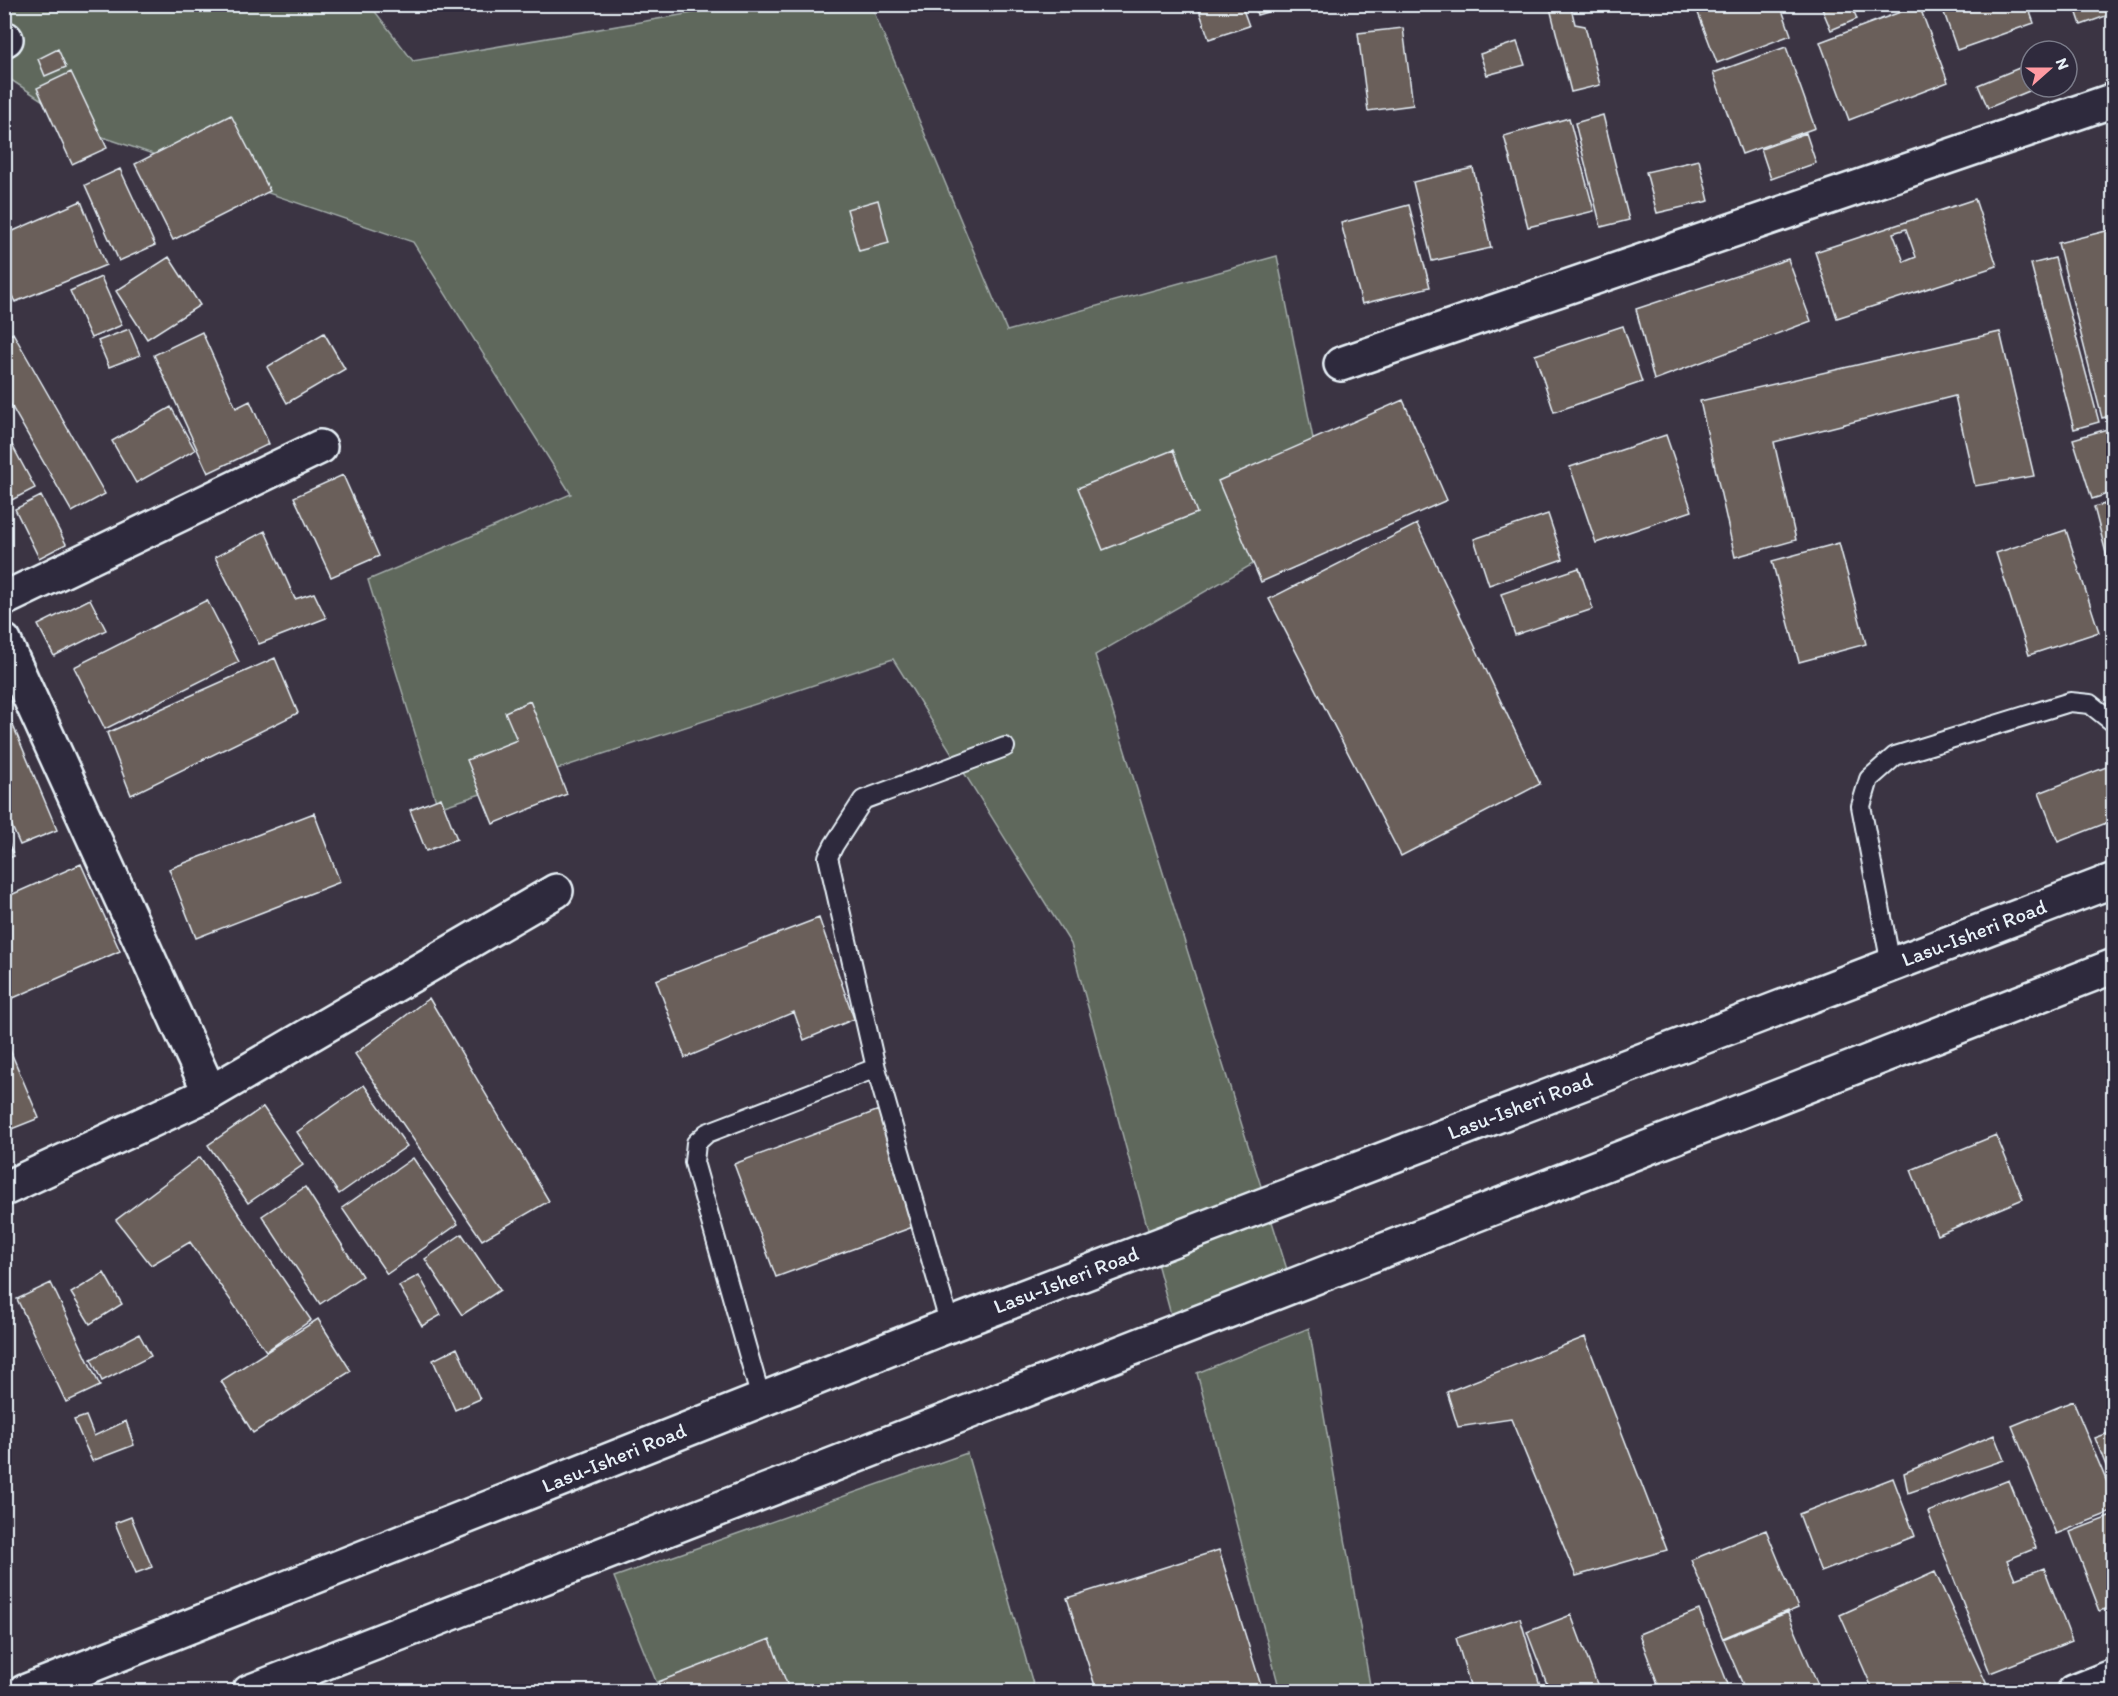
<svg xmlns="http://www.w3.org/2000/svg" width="2118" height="1696" viewBox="0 0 2118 1696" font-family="Itim,sans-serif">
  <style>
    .green { fill: #5e675b; stroke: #a3acaa; stroke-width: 1.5 }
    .building { fill: #6a5e5a; stroke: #e8f1f8; stroke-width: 1.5; fill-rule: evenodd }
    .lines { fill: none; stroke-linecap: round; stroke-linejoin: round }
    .lane-casing { stroke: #e8f1f8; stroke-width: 22 }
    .street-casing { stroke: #e8f1f8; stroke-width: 38 }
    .primary-casing { stroke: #e8f1f8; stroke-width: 38 }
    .lane { stroke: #2f2a3d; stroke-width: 18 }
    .street { stroke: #2f2a3d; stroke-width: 33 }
    .primary { stroke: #2f2a3d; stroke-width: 33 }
    .labels { text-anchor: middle; stroke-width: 4.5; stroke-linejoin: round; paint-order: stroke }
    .street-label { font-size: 21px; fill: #e8f1f8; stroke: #2f2a3d }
  </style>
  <rect width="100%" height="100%" fill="#3b3443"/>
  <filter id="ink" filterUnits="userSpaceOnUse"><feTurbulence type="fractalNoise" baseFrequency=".0167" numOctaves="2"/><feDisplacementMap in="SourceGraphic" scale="12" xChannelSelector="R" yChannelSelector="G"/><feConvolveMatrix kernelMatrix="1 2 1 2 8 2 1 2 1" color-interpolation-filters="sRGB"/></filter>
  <g filter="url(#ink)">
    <!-- green -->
    <path class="green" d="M 4,5 L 370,5 L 413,61 L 739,5 L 871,5 L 1007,331 L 1277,256 L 1329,520 L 1095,655 L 1294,1292 L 1177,1337 L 1071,944 L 893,659 L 438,808 L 368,580 L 571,494 L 413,242 L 94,134 L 5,76 Z
      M 1309,1328 L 1371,1691 L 1280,1691 L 1197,1373 Z
      M 967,1453 L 1035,1691 L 660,1691 L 614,1577 Z"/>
    <!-- building -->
    <path class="building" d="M 1197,4 L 1241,4 L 1249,26 L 1209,39 Z
      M 1255,4 L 1291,4 L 1291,5 L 1257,15 Z
      M 1549,4 L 1570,4 L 1575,24 L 1585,26 L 1600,85 L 1571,92 Z
      M 1780,4 L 1791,35 L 1717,63 L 1695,5 Z
      M 1820,4 L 1851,4 L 1857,19 L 1831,30 Z
      M 1941,4 L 2027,4 L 2034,23 L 1957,50 Z
      M 2074,4 L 2114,4 L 2114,13 L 2081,25 Z
      M 1919,5 L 1948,82 L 1849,120 L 1820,42 Z
      M 1403,28 L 1413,105 L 1368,111 L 1358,33 Z
      M 1517,42 L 1525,65 L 1487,75 L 1480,54 Z
      M 1786,47 L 1815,128 L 1742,154 L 1713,73 Z
      M 58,49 L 66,67 L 45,76 L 38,59 Z
      M 2024,66 L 2031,81 L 2031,87 L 2034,89 L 1988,108 L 1978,85 Z
      M 71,72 L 107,148 L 72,164 L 37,88 Z
      M 231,115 L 270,191 L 173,240 L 135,164 Z
      M 1603,115 L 1629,220 L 1601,227 L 1575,123 Z
      M 1569,118 L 1594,211 L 1528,227 L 1504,136 Z
      M 1806,133 L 1816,163 L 1771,179 L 1761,149 Z
      M 1699,160 L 1709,201 L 1657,213 L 1646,172 Z
      M 1473,168 L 1491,248 L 1432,261 L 1413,182 Z
      M 120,169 L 155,245 L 119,261 L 85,185 Z
      M 1975,199 L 1997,266 L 1837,318 L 1815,252 ZM 1906,229 L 1916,257 L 1904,262 L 1893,233 Z
      M 878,200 L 889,243 L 859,251 L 847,209 Z
      M 81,201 L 106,265 L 15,302 L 4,279 L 4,235 Z
      M 1409,205 L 1430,287 L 1362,304 L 1341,223 Z
      M 2114,229 L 2114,415 L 2102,418 L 2058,243 Z
      M 169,257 L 200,305 L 147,339 L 116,291 Z
      M 2055,258 L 2099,422 L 2074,429 L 2031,264 Z
      M 1788,259 L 1811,321 L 1654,380 L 1636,309 Z
      M 101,277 L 122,325 L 91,338 L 70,291 Z
      M 1623,326 L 1642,382 L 1554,412 L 1535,355 Z
      M 129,329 L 140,355 L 109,367 L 98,341 Z
      M 202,332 L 236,408 L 250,401 L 269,444 L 208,473 L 154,355 Z
      M 2000,332 L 2034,476 L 1975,486 L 1955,396 L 1774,442 L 1796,540 L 1735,557 L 1700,401 Z
      M 13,333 L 105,494 L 72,512 L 4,393 L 4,338 Z
      M 324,333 L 345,369 L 287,403 L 267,367 Z
      M 1403,400 L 1447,500 L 1261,582 L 1218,481 Z
      M 171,407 L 195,450 L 136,483 L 112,441 Z
      M 2114,427 L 2114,492 L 2092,499 L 2073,439 Z
      M 4,430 L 35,488 L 4,504 Z
      M 1666,435 L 1692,511 L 1596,543 L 1570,467 Z
      M 1173,450 L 1197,513 L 1103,550 L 1078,488 Z
      M 343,475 L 379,556 L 331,577 L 294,497 Z
      M 41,496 L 66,544 L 39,558 L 15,509 Z
      M 2114,501 L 2114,584 L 2094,507 Z
      M 1548,514 L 1563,559 L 1489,585 L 1474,539 Z
      M 1417,524 L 1540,784 L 1401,856 L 1269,599 Z
      M 2066,530 L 2099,632 L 2029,655 L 1996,553 Z
      M 265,531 L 295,599 L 314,593 L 326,618 L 259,644 L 215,557 Z
      M 1839,543 L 1866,644 L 1799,662 L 1772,561 Z
      M 1579,568 L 1593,609 L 1515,635 L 1501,594 Z
      M 90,599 L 106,630 L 54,656 L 38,625 Z
      M 207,600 L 239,662 L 105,729 L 74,667 Z
      M 275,658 L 298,713 L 131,795 L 107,733 Z
      M 530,701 L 567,794 L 493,824 L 467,760 L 517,740 L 505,712 Z
      M 4,704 L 57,830 L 20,845 L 4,808 Z
      M 2114,764 L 2114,820 L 2058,842 L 2039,793 Z
      M 441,798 L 457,839 L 426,851 L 410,810 Z
      M 314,813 L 340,882 L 196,938 L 169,869 Z
      M 4,833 L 14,856 L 4,860 Z
      M 81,864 L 120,951 L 11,999 L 4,985 L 4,898 Z
      M 819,918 L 854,1019 L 804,1040 L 794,1012 L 685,1058 L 656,980 Z
      M 429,998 L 549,1201 L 482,1240 L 355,1054 Z
      M 4,1036 L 39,1118 L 4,1132 Z
      M 364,1085 L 407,1146 L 339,1194 L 297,1132 Z
      M 263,1107 L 303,1165 L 248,1203 L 208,1145 Z
      M 879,1110 L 921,1224 L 776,1277 L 734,1164 Z
      M 1996,1135 L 2023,1199 L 1937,1235 L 1911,1170 Z
      M 200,1157 L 311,1320 L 266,1351 L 190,1242 L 151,1265 L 116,1220 Z
      M 413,1158 L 458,1224 L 387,1274 L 342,1208 Z
      M 305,1187 L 362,1276 L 320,1304 L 262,1216 Z
      M 462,1234 L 500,1290 L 462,1315 L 425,1259 Z
      M 104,1273 L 122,1304 L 90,1324 L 71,1293 Z
      M 419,1275 L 441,1315 L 422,1326 L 399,1286 Z
      M 51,1283 L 100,1386 L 66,1402 L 17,1299 Z
      M 318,1319 L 351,1371 L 253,1433 L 221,1381 Z
      M 139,1334 L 151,1356 L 102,1381 L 91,1359 Z
      M 1585,1337 L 1667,1550 L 1576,1576 L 1511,1419 L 1458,1427 L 1447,1392 Z
      M 457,1348 L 480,1399 L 455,1410 L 433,1360 Z
      M 2073,1401 L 2114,1499 L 2114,1511 L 2056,1534 L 2012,1426 Z
      M 86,1416 L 94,1436 L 126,1421 L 134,1445 L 92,1461 L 74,1420 Z
      M 2114,1431 L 2114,1486 L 2095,1438 Z
      M 1994,1435 L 2004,1460 L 1908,1493 L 1904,1473 Z
      M 1893,1478 L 1915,1536 L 1821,1572 L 1799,1514 Z
      M 2009,1480 L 2036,1548 L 2007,1560 L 2015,1579 L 2044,1568 L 2072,1641 L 1990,1673 L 1928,1512 Z
      M 2114,1515 L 2114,1606 L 2100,1611 L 2070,1532 Z
      M 131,1517 L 152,1567 L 136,1573 L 115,1523 Z
      M 1766,1530 L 1798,1608 L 1723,1639 L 1691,1560 Z
      M 1219,1550 L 1263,1692 L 1097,1692 L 1067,1598 Z
      M 1935,1572 L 1988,1687 L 1978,1692 L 1874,1692 L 1840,1615 Z
      M 1699,1610 L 1731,1692 L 1661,1692 L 1639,1634 Z
      M 1787,1611 L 1821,1692 L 1746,1692 L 1723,1638 Z
      M 1571,1615 L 1600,1692 L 1550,1692 L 1527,1632 Z
      M 1520,1618 L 1542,1692 L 1472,1692 L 1456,1638 Z
      M 770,1639 L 790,1692 L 662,1692 L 658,1682 Z"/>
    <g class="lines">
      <!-- lane casing -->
      <g class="lane-casing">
        <path id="lane" d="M 1891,965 L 1861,806 L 1869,779 L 1895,756 L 2070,702 L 2090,704 L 2114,723
          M 876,1068 L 828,857 L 834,845 L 863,800 L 1005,747
          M 761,1399 L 694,1162 L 696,1143 L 707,1133 L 876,1068 L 950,1325"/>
      </g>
      <!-- street casing -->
      <g class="street-casing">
        <path id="street" d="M 4,40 L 6,39
          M 1341,364 L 2114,100
          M 4,599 L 320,447
          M 4,641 L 210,1093
          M 4,1189 L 210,1093 L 556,891
          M 2074,1692 L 2114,1676"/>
      </g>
      <!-- primary casing -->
      <g class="primary-casing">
        <path id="primary" d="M 24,1692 L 950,1325 L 2114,880
          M 249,1692 L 2114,966"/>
      </g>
      <!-- lane -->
      <use href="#lane" class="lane"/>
      <!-- street -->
      <use href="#street" class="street"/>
      <!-- primary -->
      <use href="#primary" class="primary"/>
    </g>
  </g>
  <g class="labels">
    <!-- street labels -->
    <g class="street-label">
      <text transform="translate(1974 933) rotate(-21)" y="7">Lasu-Isheri Road</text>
      <text transform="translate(1520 1106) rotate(-21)" y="7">Lasu-Isheri Road</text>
      <text transform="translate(1066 1280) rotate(-21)" y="7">Lasu-Isheri Road</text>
      <text transform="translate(614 1458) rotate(-22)" y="7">Lasu-Isheri Road</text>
    </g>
  </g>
  <!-- margin -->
  <rect width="2118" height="1696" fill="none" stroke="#2f2a3d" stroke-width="24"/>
  <rect x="12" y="12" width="2094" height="1672" fill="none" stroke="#e8f1f8" stroke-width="2" filter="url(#ink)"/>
  <!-- north arrow -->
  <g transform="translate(2049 69) rotate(69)"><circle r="28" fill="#2f2a3d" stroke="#797a88" stroke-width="1.5"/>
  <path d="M0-4.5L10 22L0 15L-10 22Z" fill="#ff9aa2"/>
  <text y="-9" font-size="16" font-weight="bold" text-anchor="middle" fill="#e8f1f8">N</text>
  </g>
</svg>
